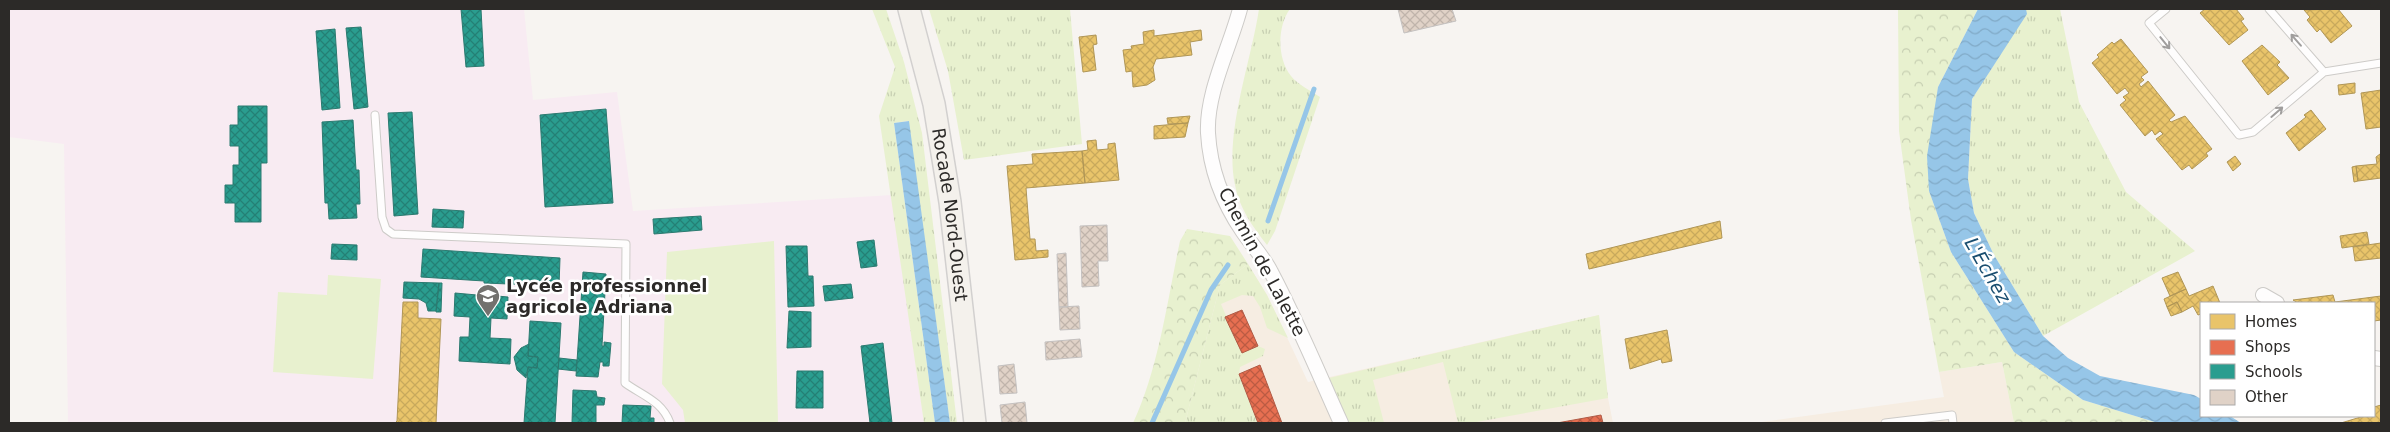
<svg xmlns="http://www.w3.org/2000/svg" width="2390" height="432" viewBox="0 0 2390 432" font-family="'DejaVu Sans',sans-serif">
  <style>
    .commercial { fill: #f6ede2 }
    .education { fill: #f8ebf2 }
    .grass { fill: url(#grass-tufts) }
    .forest { fill: url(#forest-crowns) }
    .green { fill: #e8f1cf }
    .water { fill: url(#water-waves) }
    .homes { fill: url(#homes-cross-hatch); stroke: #b09656 }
    .shops { fill: url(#shops-cross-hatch); stroke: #af5a45 }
    .schools { fill: url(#schools-cross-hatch); stroke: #2b7a70 }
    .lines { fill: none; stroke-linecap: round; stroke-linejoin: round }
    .stream { stroke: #96c6e8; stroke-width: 5 }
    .building { fill: url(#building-cross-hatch); stroke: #c4c1c0 }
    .lane-casing { stroke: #cdcbc8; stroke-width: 9 }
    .street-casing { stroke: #cdcbc8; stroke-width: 16 }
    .primary-casing { stroke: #d2d0cf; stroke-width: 24 }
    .lane { stroke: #fefdfd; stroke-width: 7 }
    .street { stroke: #fefdfd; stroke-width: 14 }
    .primary { stroke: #f4f1ec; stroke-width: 21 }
    .oneway { stroke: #a09e9d }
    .labels { text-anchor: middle; stroke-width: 5; stroke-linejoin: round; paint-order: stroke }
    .street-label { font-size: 18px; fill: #2c2a28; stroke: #fff }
    .poi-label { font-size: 18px; font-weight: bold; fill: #2c2a28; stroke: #fff; text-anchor: start }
    .water-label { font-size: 19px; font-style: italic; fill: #1a4e70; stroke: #fff }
  </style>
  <defs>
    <pattern id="grass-tufts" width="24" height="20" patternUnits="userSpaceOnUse" patternTransform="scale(1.25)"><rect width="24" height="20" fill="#e8f1cf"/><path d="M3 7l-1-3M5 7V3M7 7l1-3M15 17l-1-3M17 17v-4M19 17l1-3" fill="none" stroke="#c7cfb2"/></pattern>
    <pattern id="forest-crowns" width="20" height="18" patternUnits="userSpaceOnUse" patternTransform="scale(1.25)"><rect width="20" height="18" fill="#e8f1cf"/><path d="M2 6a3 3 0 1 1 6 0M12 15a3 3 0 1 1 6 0" fill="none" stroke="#c7cfb2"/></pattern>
    <pattern id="water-waves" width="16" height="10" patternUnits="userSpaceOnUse" patternTransform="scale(1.25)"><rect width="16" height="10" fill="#96c6e8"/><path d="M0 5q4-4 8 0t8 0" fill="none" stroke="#81aac7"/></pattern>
    <pattern id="homes-cross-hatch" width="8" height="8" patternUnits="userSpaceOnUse" patternTransform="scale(1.25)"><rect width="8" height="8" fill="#e9c46a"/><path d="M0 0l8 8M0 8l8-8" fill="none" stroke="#c8a95c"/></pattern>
    <pattern id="shops-cross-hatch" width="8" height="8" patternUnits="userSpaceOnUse" patternTransform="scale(1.25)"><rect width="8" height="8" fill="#e76f51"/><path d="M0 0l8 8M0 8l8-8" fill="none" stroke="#bb5b43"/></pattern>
    <pattern id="schools-cross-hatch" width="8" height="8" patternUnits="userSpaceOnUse" patternTransform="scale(1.25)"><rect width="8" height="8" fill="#2a9d8f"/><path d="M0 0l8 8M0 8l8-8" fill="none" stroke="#248075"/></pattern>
    <pattern id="building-cross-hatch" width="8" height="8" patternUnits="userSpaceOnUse" patternTransform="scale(1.25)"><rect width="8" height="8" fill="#e0d2c7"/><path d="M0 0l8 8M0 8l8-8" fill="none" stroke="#c0b4ab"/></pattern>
  </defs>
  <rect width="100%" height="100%" fill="#f7f4f1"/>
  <!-- commercial -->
  <path class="commercial" d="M 1248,264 L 1267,295 L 1308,382 L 1599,315 L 1608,398 L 1613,423 L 1185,423 L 1220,285 Z
    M 2002,362 L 2014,423 L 1754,423 L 1944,397 L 1939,372 Z"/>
  <!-- education -->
  <path class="education" d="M 9,9 L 524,9 L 533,100 L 617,92 L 633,211 L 892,195 L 924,423 L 68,423 L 64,144 L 9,137 Z"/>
  <!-- grass -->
  <path class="grass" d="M 872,9 L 886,9 L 904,62 L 922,133 L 957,423 L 950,423 L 908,121 L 894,123 L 935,423 L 924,423 L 879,116 L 895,67 Z
    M 929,9 L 1070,9 L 1082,144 L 964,160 L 948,71 Z
    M 1259,9 L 1290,9 C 1277,26 1277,59 1291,76 C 1297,84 1311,91 1320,97 L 1275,231 L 1267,245 C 1253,227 1239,208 1235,185 C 1224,134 1251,62 1259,9 Z
    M 2026,9 L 2060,9 L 2079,102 L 2126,192 L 2195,251 L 2043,336 L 1994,255 L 1974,213 L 1968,179 L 1972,99 L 2026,14 Z
    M 1248,264 L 1267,295 L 1288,338 L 1267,328 L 1260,307 L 1253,296 L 1242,295 L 1221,304 L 1242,353 L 1258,346 L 1265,349 L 1263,356 L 1240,367 L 1239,374 L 1258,423 L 1185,423 L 1220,285 Z
    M 1599,315 L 1608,398 L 1471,423 L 1458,423 L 1443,362 L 1373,380 L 1384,423 L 1349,423 L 1329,378 Z"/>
  <!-- forest -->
  <path class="forest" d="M 1898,9 L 1978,9 L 1938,87 L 1929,191 L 1951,252 L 2014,352 L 2083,400 L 2158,423 L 2014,423 L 2002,362 L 1939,372 L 1911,220 L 1899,131 Z
    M 1187,229 L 1230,236 L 1248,264 L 1220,285 L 1185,423 L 1133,423 C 1159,367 1167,302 1180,241 Z"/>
  <!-- green -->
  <path class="green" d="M 774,241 L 778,423 L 685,423 L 683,410 L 662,384 L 667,252 Z
    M 328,275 L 381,279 L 373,379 L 273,372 L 278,292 L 327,295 Z"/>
  <!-- water -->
  <path class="water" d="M 1978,9 L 2026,9 L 2027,14 L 1972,99 L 1968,179 L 1974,213 L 1994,255 L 2043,336 L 2068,358 L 2100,376 L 2194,395 L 2201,399 L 2201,416 L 2230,416 L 2241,423 L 2158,423 L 2083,400 L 2014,352 L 1951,252 L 1929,191 L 1927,156 L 1938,87 Z
    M 909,121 L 950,423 L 935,423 L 894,123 Z"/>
  <!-- homes -->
  <path class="homes" d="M 2205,9 L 2236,9 L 2244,19 L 2241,21 L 2248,30 L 2229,45 L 2200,13 Z
    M 2338,9 L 2352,26 L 2331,43 L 2320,29 L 2317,32 L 2307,20 L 2310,17 L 2304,10 Z
    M 1154,30 L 1154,36 L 1201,30 L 1202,40 L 1190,42 L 1192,55 L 1156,59 L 1153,67 L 1155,80 L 1147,85 L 1133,87 L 1132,71 L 1126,72 L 1123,50 L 1132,49 L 1131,46 L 1144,44 L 1143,32 Z
    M 1096,35 L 1097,44 L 1093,45 L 1096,70 L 1083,72 L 1079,37 Z
    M 2121,39 L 2148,72 L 2141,77 L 2144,80 L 2139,84 L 2141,87 L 2148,81 L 2175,115 L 2169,120 L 2171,122 L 2185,116 L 2212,149 L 2206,153 L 2208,156 L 2192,169 L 2189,165 L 2182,170 L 2156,139 L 2163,134 L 2160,131 L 2155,135 L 2152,130 L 2145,136 L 2120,105 L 2126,100 L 2123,97 L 2129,93 L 2125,88 L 2117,94 L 2092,63 L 2099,57 L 2097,55 L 2112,42 L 2114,44 Z
    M 2262,45 L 2280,62 L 2277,65 L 2289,78 L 2268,95 L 2242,61 Z
    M 2355,83 L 2355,93 L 2339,95 L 2338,85 Z
    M 2381,90 L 2381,127 L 2366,129 L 2361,93 Z
    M 2311,110 L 2326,129 L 2299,151 L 2286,133 L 2306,117 L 2304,115 Z
    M 1190,116 L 1188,123 L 1168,124 L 1167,118 Z
    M 1188,123 L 1185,137 L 1154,139 L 1154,126 Z
    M 1096,140 L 1097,150 L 1108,149 L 1108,144 L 1115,143 L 1119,180 L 1085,183 L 1082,151 L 1088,150 L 1087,141 Z
    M 1082,151 L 1085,183 L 1026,188 L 1030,239 L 1035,239 L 1036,251 L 1048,250 L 1048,257 L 1015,260 L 1007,166 L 1033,164 L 1032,154 Z
    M 2380,154 L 2381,178 L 2358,181 L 2356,166 L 2377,164 L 2376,157 Z
    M 2235,156 L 2241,164 L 2233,171 L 2227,162 Z
    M 2356,166 L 2358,181 L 2354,182 L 2352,167 Z
    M 1720,221 L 1722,238 L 1589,269 L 1586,254 Z
    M 2367,232 L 2369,244 L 2342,248 L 2340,236 Z
    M 2381,243 L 2381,258 L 2355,261 L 2353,247 Z
    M 2178,272 L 2186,289 L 2170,296 L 2162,278 Z
    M 2213,286 L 2220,303 L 2201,303 L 2201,314 L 2198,315 L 2193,306 L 2182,312 L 2177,302 L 2167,307 L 2164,299 L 2186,289 L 2189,296 Z
    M 2333,295 L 2335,302 L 2381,296 L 2381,320 L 2374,321 L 2374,303 L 2298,303 L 2293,300 Z
    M 403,302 L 418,302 L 418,318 L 441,319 L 436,423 L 395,423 L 397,421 Z
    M 2177,302 L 2182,312 L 2171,316 L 2167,307 Z
    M 1667,330 L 1672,361 L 1662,363 L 1661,359 L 1630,369 L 1625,339 Z
    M 2381,405 L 2381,423 L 2341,423 L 2364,416 L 2374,416 L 2374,407 Z"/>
  <!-- shops -->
  <path class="shops" d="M 1242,310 L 1258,346 L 1242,353 L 1225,317 Z
    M 1260,365 L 1282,423 L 1258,423 L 1239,374 Z
    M 1601,415 L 1603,423 L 1557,423 Z"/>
  <!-- schools -->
  <path class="schools" d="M 461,9 L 481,9 L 484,66 L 466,67 Z
    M 361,27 L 368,107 L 354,109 L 346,28 Z
    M 335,29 L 340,108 L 322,110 L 316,31 Z
    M 238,106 L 267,106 L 267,163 L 261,163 L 261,222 L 235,222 L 235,203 L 225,203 L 225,185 L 233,185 L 233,165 L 239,165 L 239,146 L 230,146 L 230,125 L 238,125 Z
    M 606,109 L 613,203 L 545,207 L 540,115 Z
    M 412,112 L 418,214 L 394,216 L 388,113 Z
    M 353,120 L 356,170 L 359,170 L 360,204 L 356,204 L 357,218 L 329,219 L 328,203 L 325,203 L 322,122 Z
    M 433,209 L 464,211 L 463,228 L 432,227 Z
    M 701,216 L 702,230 L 654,234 L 653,219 Z
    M 874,240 L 877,266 L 861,268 L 857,242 Z
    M 332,244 L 357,245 L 357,260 L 331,259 Z
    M 786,246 L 807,246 L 808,276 L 813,276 L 814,306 L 788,307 Z
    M 423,249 L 560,258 L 559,286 L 484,283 L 484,281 L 421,277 Z
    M 583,272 L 606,274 L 602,346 L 604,346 L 604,342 L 611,343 L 609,366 L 603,366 L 603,362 L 600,362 L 598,377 L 576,376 Z
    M 404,282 L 439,283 L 436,311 L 428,311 L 426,303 L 419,299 L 403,298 Z
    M 439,283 L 442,283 L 441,312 L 436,312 Z
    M 851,284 L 853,298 L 825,301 L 823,286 Z
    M 478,291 L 486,292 L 486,295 L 508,297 L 507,319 L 491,318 L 490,338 L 511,339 L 510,364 L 459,361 L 460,337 L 469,337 L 470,317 L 454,316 L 455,293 L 477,295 Z
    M 789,311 L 811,312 L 811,347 L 787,348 Z
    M 530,321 L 561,323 L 555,423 L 524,423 L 528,367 L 537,368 L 538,357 L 528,356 Z
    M 883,343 L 892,423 L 870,423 L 861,346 Z
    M 529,344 L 528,356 L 538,357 L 537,368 L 528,367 L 526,378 L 517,370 L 514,357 L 521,348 Z
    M 559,358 L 577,360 L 576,371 L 558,369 Z
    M 797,371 L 823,371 L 823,408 L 796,408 Z
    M 573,390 L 596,391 L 597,397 L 605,398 L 604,405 L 596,405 L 596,423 L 572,423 Z
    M 623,405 L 651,406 L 650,418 L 654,418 L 654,423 L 622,423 Z"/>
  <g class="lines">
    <!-- stream -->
    <path class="stream" d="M 1268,221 L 1314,89
      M 1152,423 L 1211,290 L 1228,265"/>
  </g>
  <!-- building -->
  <path class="building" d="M 1398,9 L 1452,9 L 1456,21 L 1404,33 Z
    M 1107,225 L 1108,261 L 1098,261 L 1099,286 L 1082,287 L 1080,226 Z
    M 1066,253 L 1068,307 L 1059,307 L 1057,254 Z
    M 1079,306 L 1080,329 L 1060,330 L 1059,307 Z
    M 1080,339 L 1082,357 L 1046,360 L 1045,342 Z
    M 1014,364 L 1017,393 L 1000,394 L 998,366 Z
    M 1025,402 L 1027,423 L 1002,423 L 1000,405 Z"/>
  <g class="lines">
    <!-- lane casing -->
    <g class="lane-casing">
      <path id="lane" d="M 2166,9 L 2149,23 L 2239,135 L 2253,132 L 2324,72 L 2381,63
        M 2269,9 L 2324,72
        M 375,115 L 382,217 L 386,229 L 393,234 L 626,244 L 625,383 C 643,396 662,401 670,423
        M 1885,423 L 1952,415 L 1953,423"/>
    </g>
    <!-- street casing -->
    <g class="street-casing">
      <path id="street" d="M 1240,9 C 1230,47 1206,93 1208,133 C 1210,168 1223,203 1243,232 C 1252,245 1264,258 1271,272 C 1297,321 1318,372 1341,423
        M 2263,295 L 2277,303
        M 2374,358 L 2381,359"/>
    </g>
    <!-- primary casing -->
    <g class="primary-casing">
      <g id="primary">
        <path id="s1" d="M 909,9 L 934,104 L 950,202 L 975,423"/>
      </g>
    </g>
    <!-- lane -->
    <use href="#lane" class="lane"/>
    <!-- street -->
    <use href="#street" class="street"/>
    <!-- primary -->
    <use href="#primary" class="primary"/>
  </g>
  <!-- one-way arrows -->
  <defs><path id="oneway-shaft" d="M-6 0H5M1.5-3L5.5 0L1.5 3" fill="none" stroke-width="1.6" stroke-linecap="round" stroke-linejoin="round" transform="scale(1.25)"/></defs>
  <g class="oneway">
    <use href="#oneway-shaft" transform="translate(2296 40) rotate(-131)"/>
    <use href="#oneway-shaft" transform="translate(2165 43) rotate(51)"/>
    <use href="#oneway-shaft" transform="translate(2277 112) rotate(-41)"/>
  </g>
  <!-- icons -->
  <defs>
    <g id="school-pin" transform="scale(1.25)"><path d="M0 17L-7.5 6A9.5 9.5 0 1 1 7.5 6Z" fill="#73716e" stroke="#fff"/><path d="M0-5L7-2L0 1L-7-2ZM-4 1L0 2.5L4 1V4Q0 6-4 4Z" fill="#fff"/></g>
  </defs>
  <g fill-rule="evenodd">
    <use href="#school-pin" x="488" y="296"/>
  </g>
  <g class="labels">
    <!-- street labels -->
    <g class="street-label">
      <text dy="6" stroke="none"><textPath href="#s1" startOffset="210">Rocade Nord-Ouest</textPath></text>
      <text transform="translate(1262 262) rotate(62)" y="6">Chemin de Lalette</text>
    </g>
    <!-- poi labels -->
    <g class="poi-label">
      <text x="506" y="292">Lycée professionnel<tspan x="506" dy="21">agricole Adriana</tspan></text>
    </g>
    <!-- water labels -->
    <g class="water-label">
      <text transform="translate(1988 270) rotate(60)" y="7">L'Échez</text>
    </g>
  </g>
  <!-- border -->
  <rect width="2390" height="432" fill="none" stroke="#2c2a28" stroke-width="20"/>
  <!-- legend -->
  <rect x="2200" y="302" width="175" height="115" fill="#ffffff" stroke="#abaaa9"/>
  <rect x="2210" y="314" width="25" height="15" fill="#e9c46a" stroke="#abaaa9"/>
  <text x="2245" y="327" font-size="15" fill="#2c2a28">Homes</text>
  <rect x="2210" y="340" width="25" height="15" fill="#e76f51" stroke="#abaaa9"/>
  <text x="2245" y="352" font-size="15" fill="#2c2a28">Shops</text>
  <rect x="2210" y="364" width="25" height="15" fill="#2a9d8f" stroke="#abaaa9"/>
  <text x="2245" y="377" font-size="15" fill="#2c2a28">Schools</text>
  <rect x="2210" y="390" width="25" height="15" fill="#e0d2c7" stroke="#abaaa9"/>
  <text x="2245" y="402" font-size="15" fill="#2c2a28">Other</text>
</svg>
